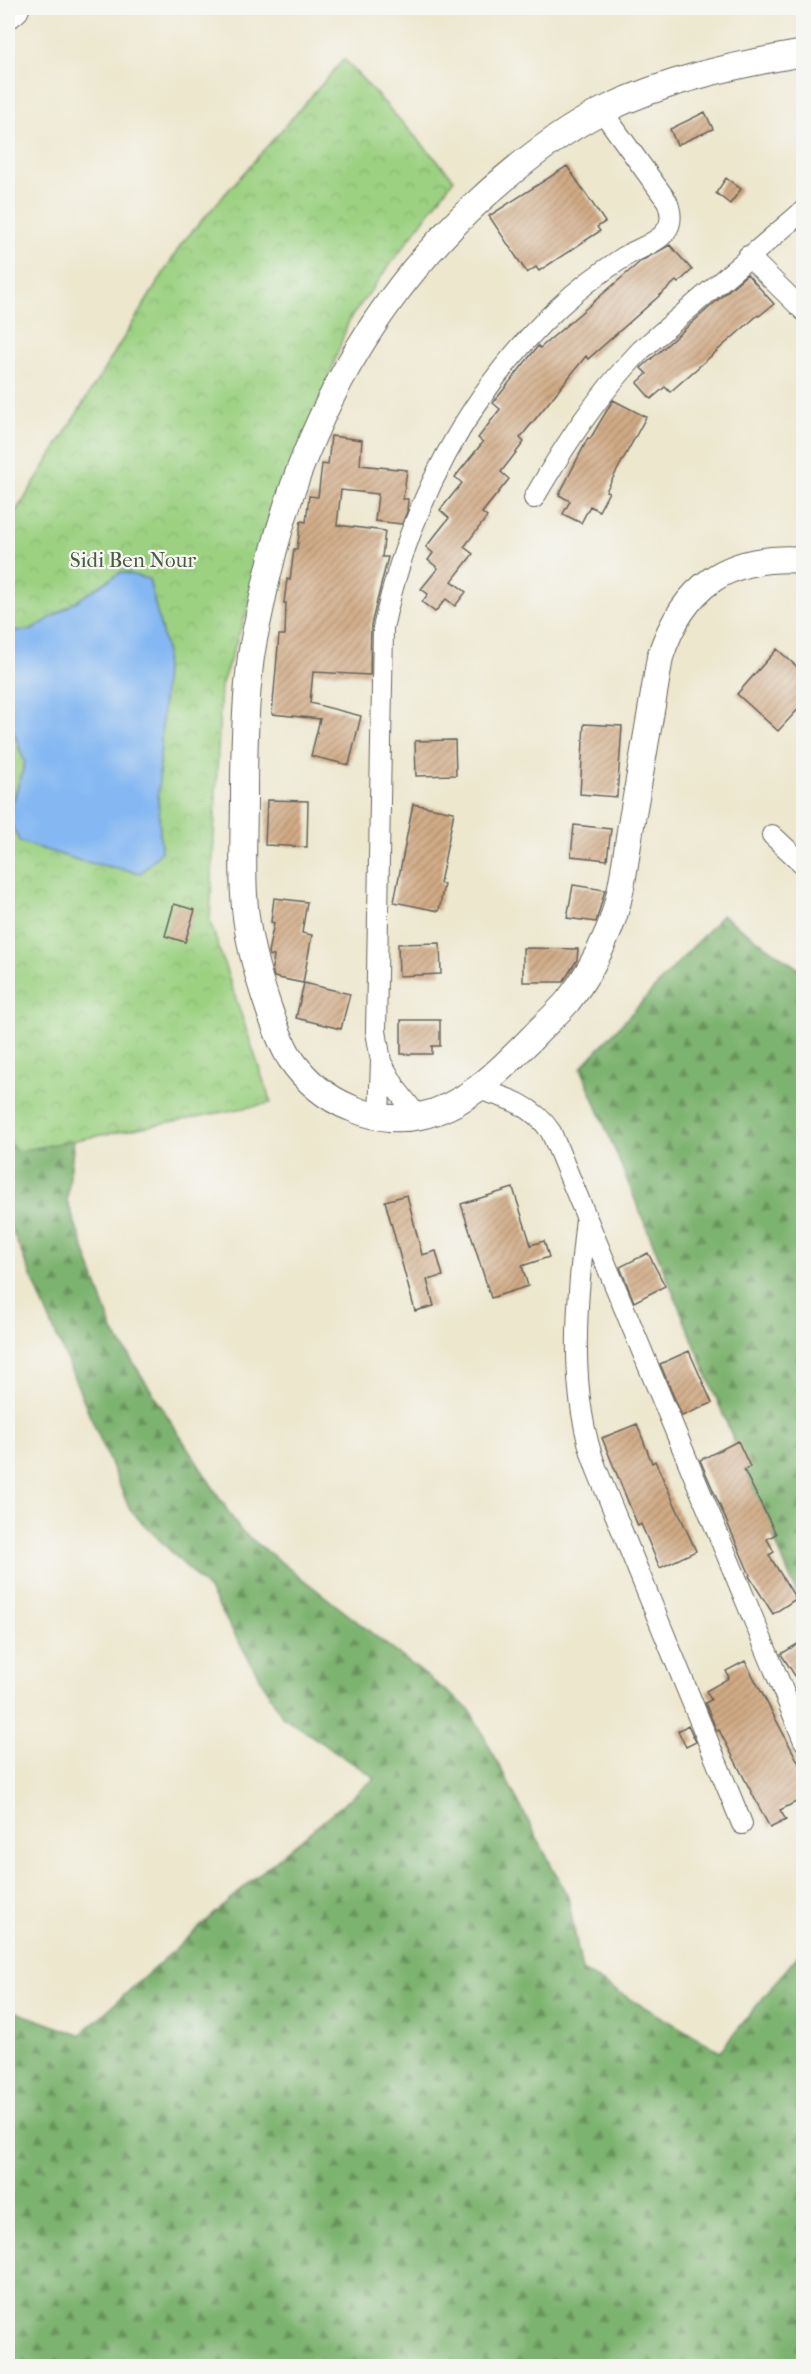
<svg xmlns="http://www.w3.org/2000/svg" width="811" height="2374" viewBox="0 0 811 2374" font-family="'IM FELL French Canon',serif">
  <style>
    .forest { fill: url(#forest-firs); stroke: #4c6846; stroke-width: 1.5 }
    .park { fill: url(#park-crowns); stroke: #5c764f; stroke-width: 1.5 }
    .water { fill: #85b8f2; stroke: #506a87; stroke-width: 1.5 }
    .building { fill: url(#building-hatch) }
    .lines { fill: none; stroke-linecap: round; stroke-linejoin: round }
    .minor-casing { stroke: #65635a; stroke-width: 22 }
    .tertiary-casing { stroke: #65635a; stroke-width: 28 }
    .primary-casing { stroke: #65635a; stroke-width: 34 }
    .minor { stroke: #fff; stroke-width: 20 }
    .tertiary { stroke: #fff; stroke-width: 26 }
    .primary { stroke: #fff; stroke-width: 32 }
    .labels { text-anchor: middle; stroke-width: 4.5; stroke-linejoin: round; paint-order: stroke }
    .park-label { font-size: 21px; fill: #495b40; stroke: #f6f6f2 }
  </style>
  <defs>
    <pattern id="forest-firs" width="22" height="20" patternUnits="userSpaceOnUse" patternTransform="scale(1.5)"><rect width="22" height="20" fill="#7db370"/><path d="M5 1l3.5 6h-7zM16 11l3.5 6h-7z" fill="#66915b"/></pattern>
    <pattern id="park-crowns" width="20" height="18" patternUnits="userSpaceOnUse" patternTransform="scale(1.5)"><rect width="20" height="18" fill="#9cd182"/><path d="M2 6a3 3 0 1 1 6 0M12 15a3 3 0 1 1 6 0" fill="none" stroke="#86b370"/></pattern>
    <pattern id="building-hatch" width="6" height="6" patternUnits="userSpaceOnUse" patternTransform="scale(1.5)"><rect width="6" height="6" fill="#d1ab86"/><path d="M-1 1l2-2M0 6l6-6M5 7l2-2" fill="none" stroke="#a98a6d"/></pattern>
  </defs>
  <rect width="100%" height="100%" fill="#f6f6f2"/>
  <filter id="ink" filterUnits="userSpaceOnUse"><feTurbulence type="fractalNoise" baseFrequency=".0167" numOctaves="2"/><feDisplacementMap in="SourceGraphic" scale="12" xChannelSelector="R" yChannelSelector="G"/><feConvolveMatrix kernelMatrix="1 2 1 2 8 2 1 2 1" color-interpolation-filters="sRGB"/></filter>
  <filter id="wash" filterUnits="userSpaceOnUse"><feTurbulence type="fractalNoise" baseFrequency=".008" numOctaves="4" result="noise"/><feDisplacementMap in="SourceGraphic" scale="24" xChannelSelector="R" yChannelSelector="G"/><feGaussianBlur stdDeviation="1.35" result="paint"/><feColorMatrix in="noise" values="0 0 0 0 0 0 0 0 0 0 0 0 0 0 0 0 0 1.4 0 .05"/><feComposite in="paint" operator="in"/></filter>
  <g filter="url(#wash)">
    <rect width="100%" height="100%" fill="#ede7ce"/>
    <!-- forest -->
    <path class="forest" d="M 722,915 L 803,972 L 803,1609 L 581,1068 Z
      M 100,919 L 67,1200 L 113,1331 L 240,1530 L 470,1710 L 568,1897 L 582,1971 L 720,2051 L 803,1949 L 804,2366 L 10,2366 L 8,2358 L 8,2009 L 80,2035 L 252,1880 L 375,1778 L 282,1716 L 209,1590 L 130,1510 L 8,1221 L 8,1079 Z"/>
    <!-- park -->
    <path class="park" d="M 344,59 L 454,179 L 349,320 L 221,686 L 210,922 L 271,1103 L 18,1151 L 8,1143 L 8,521 L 23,501 L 182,243 Z"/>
    <!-- water -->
    <path class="water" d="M 121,572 L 149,579 L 166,650 L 158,797 L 161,852 L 141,873 L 81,861 L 20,842 L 8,818 L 25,763 L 8,716 L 8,631 L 32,630 Z"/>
    <g id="blocks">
      <!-- building -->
      <path class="building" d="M 705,112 L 713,129 L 677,145 L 670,129 Z
        M 567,166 L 605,222 L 597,227 L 600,231 L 539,271 L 536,267 L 527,273 L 489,216 Z
        M 726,178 L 741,189 L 730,204 L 716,193 Z
        M 670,245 L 692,270 L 678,283 L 676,281 L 588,359 L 586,356 L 520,438 L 524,442 L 501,472 L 509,479 L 482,513 L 487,517 L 464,547 L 473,554 L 452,581 L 466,592 L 455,606 L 446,599 L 435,612 L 422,602 L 428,594 L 421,589 L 438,568 L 428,560 L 433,553 L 426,547 L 449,518 L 440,510 L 462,483 L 455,477 L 483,442 L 478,438 L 500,409 L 493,403 L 538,346 L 540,348 L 641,261 Z
        M 747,274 L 774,304 L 759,316 L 758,315 L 670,392 L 665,387 L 651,399 L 637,383 L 647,374 L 641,368 Z
        M 613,400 L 646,417 L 606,491 L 609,492 L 599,511 L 590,506 L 581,523 L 563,514 L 570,501 L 559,495 L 588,438 L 590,439 Z
        M 331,436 L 362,440 L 360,465 L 407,470 L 403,499 L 408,499 L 407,512 L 402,524 L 375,521 L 378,494 L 341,490 L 337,525 L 385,531 L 382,557 L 388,557 L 371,625 L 370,675 L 313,672 L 310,703 L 361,716 L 349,765 L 311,756 L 320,719 L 272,714 L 279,635 L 285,635 L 286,603 L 284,603 L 287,579 L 290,580 L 294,549 L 297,549 L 301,521 L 306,522 L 309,496 L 318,497 L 322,464 L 328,465 Z
        M 777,649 L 804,673 L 804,703 L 778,731 L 737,694 Z
        M 584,724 L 622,726 L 617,797 L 580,794 Z
        M 455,740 L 456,775 L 416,776 L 415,741 Z
        M 267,800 L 308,801 L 307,847 L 265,845 Z
        M 413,804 L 454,812 L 440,883 L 444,884 L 439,911 L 394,902 Z
        M 574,825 L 611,829 L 607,860 L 571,856 Z
        M 573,885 L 605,890 L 596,922 L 567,918 Z
        M 274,898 L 307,902 L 302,933 L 312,935 L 303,983 L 274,977 L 272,968 L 274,956 L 269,955 L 268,952 L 274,923 L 271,922 Z
        M 174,904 L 195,910 L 185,942 L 165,936 Z
        M 440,943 L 441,974 L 399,976 L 398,944 Z
        M 523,948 L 578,949 L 577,960 L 563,982 L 523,982 Z
        M 304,983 L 350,994 L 341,1029 L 296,1018 Z
        M 401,1020 L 440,1020 L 440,1046 L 432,1046 L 432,1054 L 401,1054 Z
        M 513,1188 L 531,1245 L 544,1241 L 549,1257 L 522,1266 L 528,1286 L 491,1298 L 461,1204 Z
        M 407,1195 L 422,1255 L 436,1251 L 443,1276 L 427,1280 L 434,1306 L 415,1311 L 385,1201 Z
        M 648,1253 L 665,1286 L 634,1302 L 620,1267 Z
        M 689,1351 L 712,1403 L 682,1416 L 660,1364 Z
        M 637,1424 L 652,1463 L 655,1461 L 696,1551 L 660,1568 L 641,1524 L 638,1526 L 602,1438 Z
        M 738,1441 L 750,1467 L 744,1470 L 776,1534 L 767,1539 L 774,1552 L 769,1555 L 796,1599 L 773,1614 L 749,1576 L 750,1575 L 700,1460 Z
        M 804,1640 L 804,1690 L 781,1654 Z
        M 745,1661 L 804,1773 L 804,1798 L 780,1810 L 786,1820 L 770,1828 L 719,1730 L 717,1731 L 705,1703 L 711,1700 L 706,1691 L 729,1678 L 726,1671 Z
        M 688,1725 L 696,1742 L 686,1747 L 678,1731 Z"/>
    </g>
  </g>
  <g filter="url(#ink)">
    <use href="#blocks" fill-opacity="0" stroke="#65635a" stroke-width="1.5"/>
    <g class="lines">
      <!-- minor casing -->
      <g class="minor-casing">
        <path id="minor" d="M 748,256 L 804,311
          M 534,498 C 566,443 597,396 641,350 L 804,210
          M 772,835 L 804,865
          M 381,1062 L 397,1090 L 418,1117
          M 478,1089 C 508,1098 533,1105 551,1132 L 804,1741
          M 379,1116 L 381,1061 L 376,1031 L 383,628 C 409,507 467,393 559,307 C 579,288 601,272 624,257 C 636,249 657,244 666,231 C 673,222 671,211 667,201 L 602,111
          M 586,1219 C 577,1300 567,1393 597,1470 L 742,1824"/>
      </g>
      <!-- tertiary casing -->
      <g class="tertiary-casing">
        <path id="tertiary" d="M 804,53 C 734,65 666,80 602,111 C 558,133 517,166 481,199 C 362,308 292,449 261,606 C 257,625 252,645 250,665 C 245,708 244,752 244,795 C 244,828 242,862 244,895 C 246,934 257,975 270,1012 C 276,1028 281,1044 290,1058 C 305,1080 326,1098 351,1108 C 372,1117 397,1121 420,1116 C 467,1106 500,1070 533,1037 C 544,1025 557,1014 568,1001 C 584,981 598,956 608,932 C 622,898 625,861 631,825 C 641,769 651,713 660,657 C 683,586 728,554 804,560"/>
      </g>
      <!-- primary casing -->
      <g class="primary-casing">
        <path id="primary" d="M 8,12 L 13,8"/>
      </g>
      <!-- minor -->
      <use href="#minor" class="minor"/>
      <!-- tertiary -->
      <use href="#tertiary" class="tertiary"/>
      <!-- primary -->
      <use href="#primary" class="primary"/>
    </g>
  </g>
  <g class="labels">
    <!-- park labels -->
    <g class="park-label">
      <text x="133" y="567">Sidi Ben Nour</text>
    </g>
  </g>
  <!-- margin -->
  <rect width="811" height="2374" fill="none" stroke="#f6f6f2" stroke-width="30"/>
</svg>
